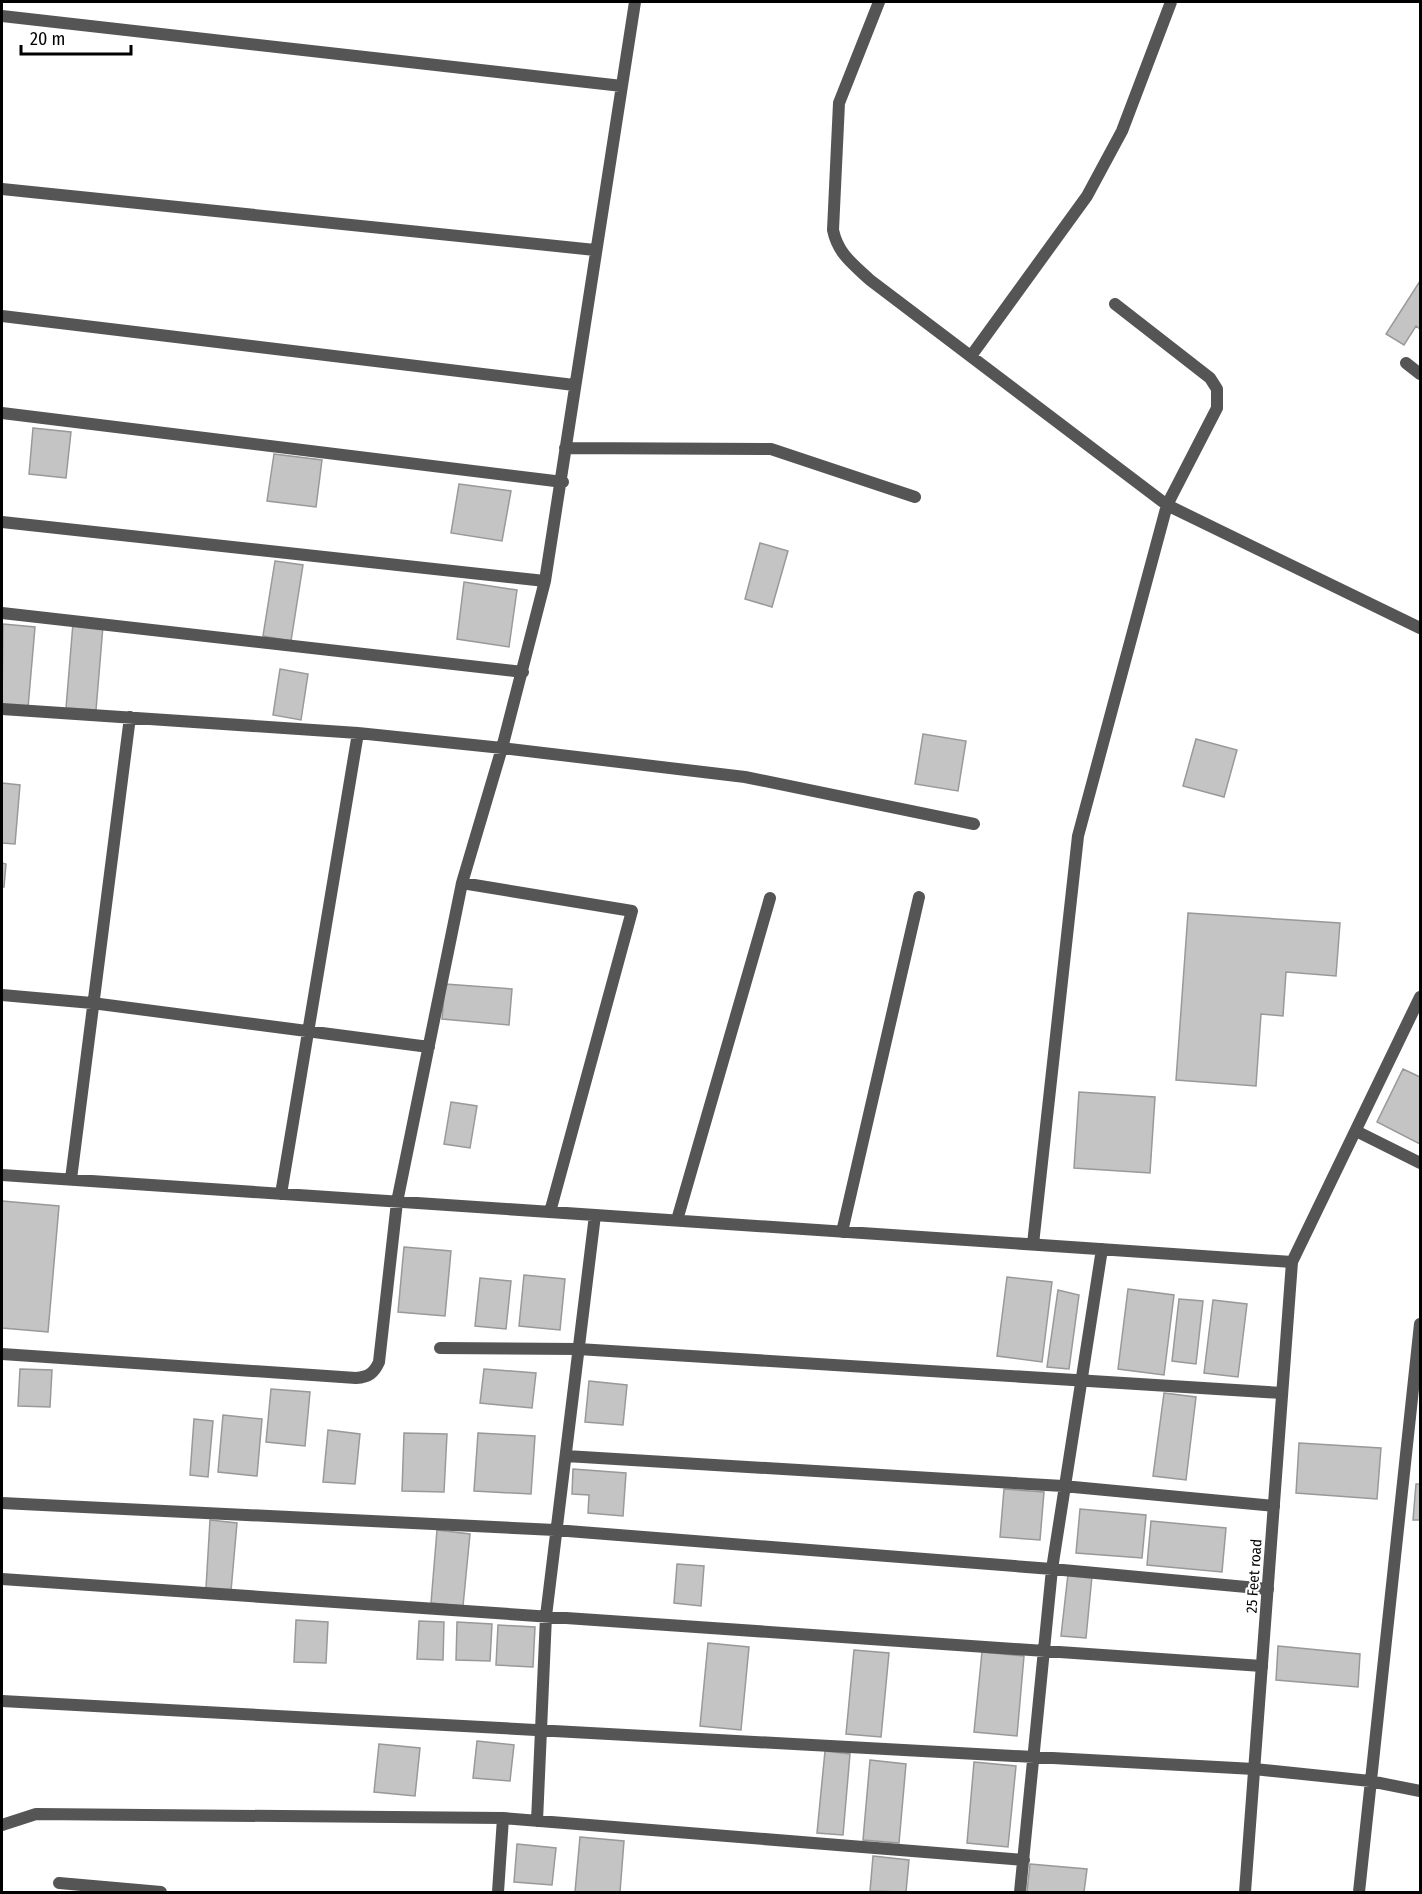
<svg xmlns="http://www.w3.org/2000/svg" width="1422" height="1894" viewBox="0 0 1422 1894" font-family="'Fira Sans Condensed',sans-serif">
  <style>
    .building { fill: #c4c4c4; stroke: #999; stroke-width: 1.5 }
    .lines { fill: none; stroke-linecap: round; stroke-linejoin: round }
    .minor { stroke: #555; stroke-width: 12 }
    .tertiary { stroke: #555; stroke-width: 12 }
    .labels { text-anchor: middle; stroke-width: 4.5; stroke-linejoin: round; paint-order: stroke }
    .street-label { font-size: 15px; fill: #000; stroke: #fff }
  </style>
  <rect width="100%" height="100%" fill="#fff"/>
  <!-- building -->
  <path class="building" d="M 1420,281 L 1420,329 L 1416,326 L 1404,345 L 1386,334 Z
    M 33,428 L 71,432 L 66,478 L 29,474 Z
    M 274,454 L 322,460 L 316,507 L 267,501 Z
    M 459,484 L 511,491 L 502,541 L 451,533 Z
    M 760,543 L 788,551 L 772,607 L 745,599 Z
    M 275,561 L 303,565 L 291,641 L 263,636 Z
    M 464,582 L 517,590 L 509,647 L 457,639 Z
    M 73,623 L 103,626 L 96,710 L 66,708 Z
    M 3,624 L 35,627 L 28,708 L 2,706 Z
    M 280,669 L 308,674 L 301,720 L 273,715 Z
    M 923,734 L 966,741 L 958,791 L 915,784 Z
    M 1196,739 L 1237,750 L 1224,797 L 1183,786 Z
    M 2,783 L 20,785 L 15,844 L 2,843 Z
    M 2,863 L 6,864 L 4,887 L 2,887 Z
    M 1188,913 L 1340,923 L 1336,976 L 1286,972 L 1283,1016 L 1261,1014 L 1256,1086 L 1176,1080 Z
    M 445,984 L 512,989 L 509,1025 L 442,1019 Z
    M 1403,1069 L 1420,1077 L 1420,1144 L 1377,1122 Z
    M 1079,1092 L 1155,1097 L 1150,1173 L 1074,1168 Z
    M 451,1102 L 477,1106 L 470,1148 L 444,1144 Z
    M 2,1201 L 59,1206 L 48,1332 L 2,1328 Z
    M 404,1247 L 451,1251 L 445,1316 L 398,1312 Z
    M 524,1275 L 565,1279 L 560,1330 L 519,1326 Z
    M 1007,1277 L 1052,1282 L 1042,1362 L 997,1356 Z
    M 480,1278 L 511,1281 L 506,1329 L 475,1326 Z
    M 1128,1289 L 1174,1295 L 1164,1375 L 1118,1369 Z
    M 1058,1290 L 1079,1295 L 1069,1369 L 1047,1367 Z
    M 1179,1299 L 1203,1301 L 1196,1364 L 1172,1361 Z
    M 1213,1300 L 1247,1304 L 1238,1377 L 1204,1373 Z
    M 20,1369 L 52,1370 L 50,1407 L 18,1406 Z
    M 484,1369 L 536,1373 L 532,1408 L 480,1403 Z
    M 589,1381 L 627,1385 L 623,1425 L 585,1422 Z
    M 271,1389 L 310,1392 L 305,1446 L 266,1442 Z
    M 1164,1393 L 1196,1397 L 1186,1480 L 1153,1476 Z
    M 223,1415 L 262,1419 L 257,1476 L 218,1472 Z
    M 194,1419 L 213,1421 L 208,1477 L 190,1475 Z
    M 328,1430 L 360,1434 L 355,1484 L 323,1482 Z
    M 404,1433 L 447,1434 L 444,1492 L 402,1491 Z
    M 478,1433 L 535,1436 L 531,1494 L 474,1491 Z
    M 1299,1443 L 1381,1448 L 1377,1499 L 1296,1493 Z
    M 573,1469 L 626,1473 L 623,1516 L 588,1513 L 589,1495 L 572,1494 Z
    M 1416,1484 L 1420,1484 L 1420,1520 L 1413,1520 Z
    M 1004,1489 L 1044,1492 L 1040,1540 L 1000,1537 Z
    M 1080,1509 L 1146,1515 L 1142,1558 L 1076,1553 Z
    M 210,1520 L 237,1523 L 231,1591 L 206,1588 Z
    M 1151,1521 L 1226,1528 L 1222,1572 L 1147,1565 Z
    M 437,1530 L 470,1534 L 463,1606 L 431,1603 Z
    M 677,1564 L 704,1566 L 701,1606 L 674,1603 Z
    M 1068,1574 L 1092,1576 L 1086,1638 L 1061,1636 Z
    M 296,1620 L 328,1622 L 326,1663 L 294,1662 Z
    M 419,1621 L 444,1622 L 443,1660 L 417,1659 Z
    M 457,1622 L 492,1624 L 490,1661 L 456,1660 Z
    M 498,1625 L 535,1627 L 533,1667 L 496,1665 Z
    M 708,1643 L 749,1647 L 741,1730 L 700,1726 Z
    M 1278,1646 L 1360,1654 L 1358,1687 L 1276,1680 Z
    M 854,1650 L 889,1653 L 881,1737 L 846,1734 Z
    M 982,1652 L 1024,1656 L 1017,1736 L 974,1732 Z
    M 477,1741 L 514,1745 L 510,1781 L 473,1778 Z
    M 379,1744 L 420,1748 L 415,1796 L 374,1792 Z
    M 825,1751 L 850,1754 L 843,1835 L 817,1833 Z
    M 870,1760 L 906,1764 L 899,1843 L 863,1840 Z
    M 974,1762 L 1016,1766 L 1008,1847 L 967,1843 Z
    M 580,1837 L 624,1841 L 620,1892 L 575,1892 Z
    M 517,1844 L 556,1848 L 552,1885 L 514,1882 Z
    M 873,1856 L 909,1860 L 906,1892 L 870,1891 Z
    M 1030,1864 L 1087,1869 L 1084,1892 L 1027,1892 Z"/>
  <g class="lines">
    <!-- minor -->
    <path class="minor" d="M 879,2 L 839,103 L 833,230 C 838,254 853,264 870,280 L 1167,505 L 1420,628
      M 2,16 L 622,86
      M 2,189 L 595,250
      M 2,316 L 574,385
      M 971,356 L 1087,196 L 1122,131 L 1171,2
      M 1406,363 L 1420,374
      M 2,413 L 563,482
      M 565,448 L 771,449 L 915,497
      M 2,522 L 545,581
      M 2,613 L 523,672
      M 2,709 L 358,733 L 502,748 L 745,777 L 974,824
      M 462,883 L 632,911 L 550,1212
      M 2,995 L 92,1003 L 429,1047
      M 1356,1131 L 1420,1163
      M 2,1175 L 1292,1262
      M 71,1179 L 130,717
      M 281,1194 L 358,733
      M 677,1220 L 770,898
      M 842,1232 L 919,897
      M 1033,1244 L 1078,836 L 1167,505 L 1217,408 L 1217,389 L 1210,378 L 1115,304
      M 440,1348 L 578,1349 L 1282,1393
      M 2,1354 L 356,1378 C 369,1377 374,1373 379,1362 L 397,1202 L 462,883 L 502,748 L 545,581 L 635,2
      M 566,1456 L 1063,1486 L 1274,1506
      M 2,1503 L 555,1530 L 1052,1569 L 1268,1589
      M 2,1579 L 1262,1666
      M 2,1701 L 1254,1769 L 1370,1781 L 1420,1791
      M 537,1821 L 546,1616 L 595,1215
      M 2,1825 L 36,1814 L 503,1818 L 1024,1860
      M 59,1883 L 161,1892
      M 498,1892 L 503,1818
      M 1020,1892 L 1052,1569 L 1102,1249
      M 1359,1892 L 1420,1324"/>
    <!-- tertiary -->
    <path class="tertiary" d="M 1245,1892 L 1292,1262 L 1420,997"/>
  </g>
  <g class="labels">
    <!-- street labels -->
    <g class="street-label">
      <text transform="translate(1254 1576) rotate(-86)" y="5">25 Feet road</text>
    </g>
  </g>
  <!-- border -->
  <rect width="1422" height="1894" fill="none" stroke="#000000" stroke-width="6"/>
  <!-- scale -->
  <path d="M21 45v9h110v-9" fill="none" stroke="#000000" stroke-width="3"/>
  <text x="30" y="45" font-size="18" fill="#000000" stroke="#ffffff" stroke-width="4.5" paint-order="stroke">20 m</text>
</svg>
